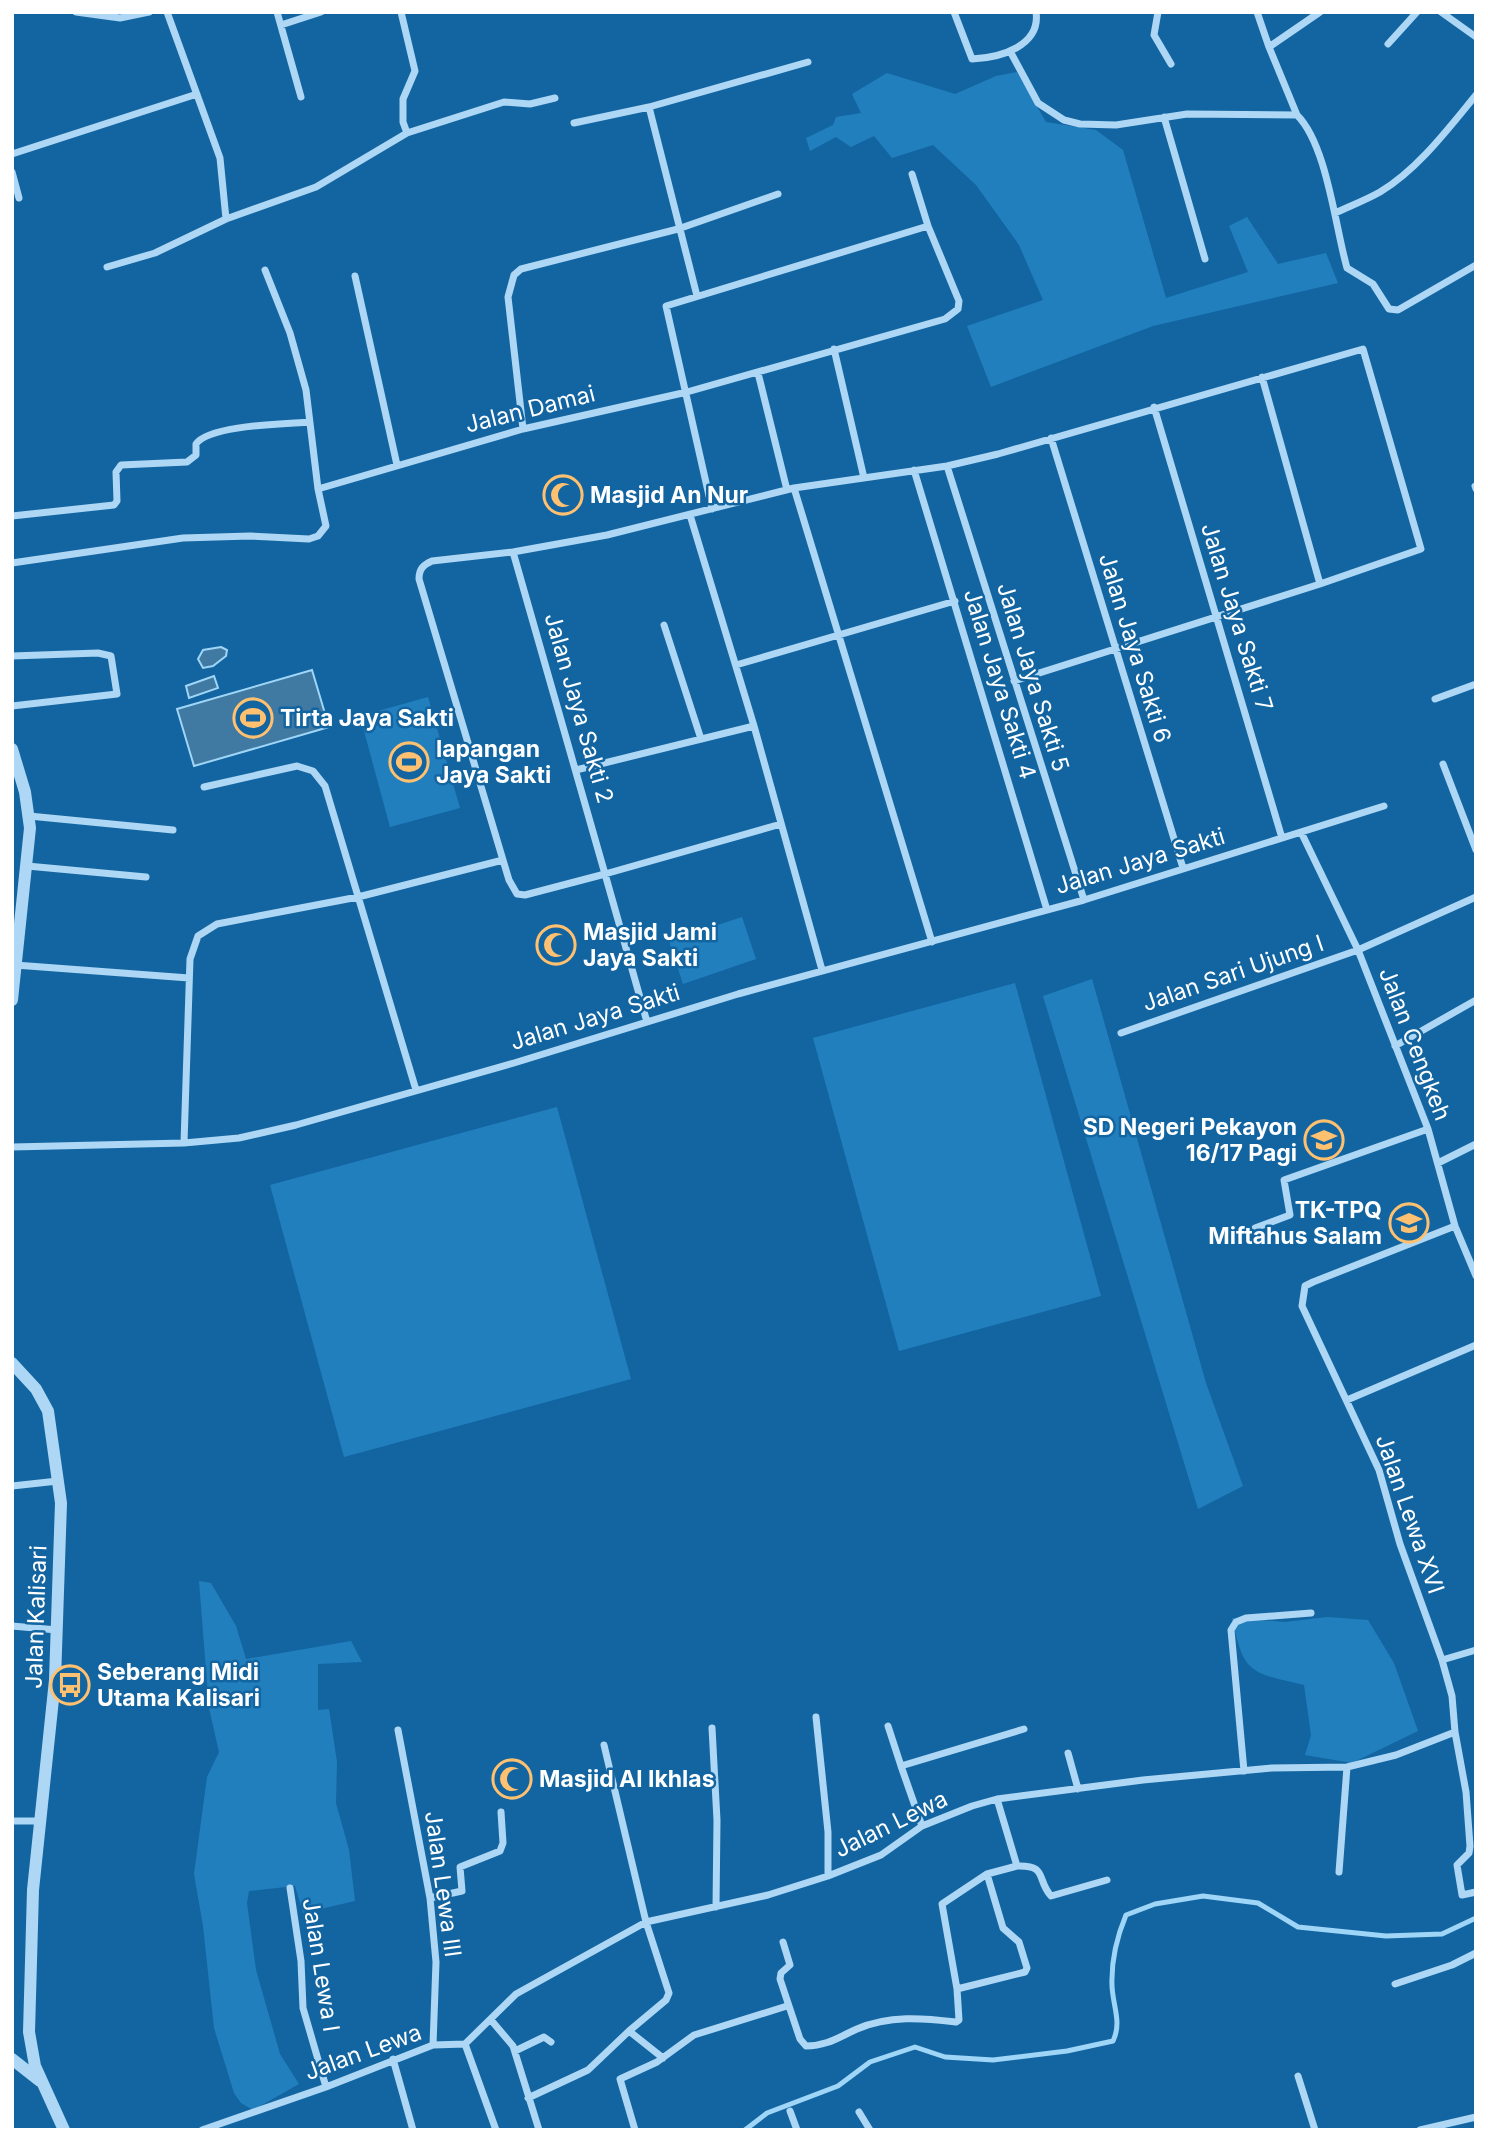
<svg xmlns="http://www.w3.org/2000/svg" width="1488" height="2142" viewBox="0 0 1488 2142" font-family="Inter,sans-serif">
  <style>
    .green { fill: #227fbe }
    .water { fill: #4079a2; stroke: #9fd5f7; stroke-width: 2 }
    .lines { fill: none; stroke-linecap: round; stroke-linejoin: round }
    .stream { stroke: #9fd5f7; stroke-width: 5 }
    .minor { stroke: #add7f4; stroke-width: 7 }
    .tertiary { stroke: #add7f4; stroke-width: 12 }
    .labels { text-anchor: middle; stroke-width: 5; stroke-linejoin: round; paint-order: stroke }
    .street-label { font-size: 23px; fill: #fff; stroke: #1365a1 }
    .poi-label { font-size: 23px; font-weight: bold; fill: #fff; stroke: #1365a1; text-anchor: start }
  </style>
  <rect width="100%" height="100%" fill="#1365a1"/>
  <!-- green -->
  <path class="green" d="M 1017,72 L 1046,122 L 1096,130 L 1123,150 L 1166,298 L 1248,272 L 1229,226 L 1247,217 L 1278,264 L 1326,253 L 1338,283 L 1153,326 L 991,387 L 967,326 L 1043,300 L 1019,245 L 976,185 L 933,145 L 892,158 L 874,136 L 851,147 L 836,137 L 810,151 L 806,138 L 833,125 L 836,117 L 861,113 L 852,94 L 887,73 L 955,94 L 996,76 Z
    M 428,697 L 460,808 L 390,827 L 360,716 Z
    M 742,917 L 756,959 L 683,984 L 669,941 Z
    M 1092,979 L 1206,1383 L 1243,1486 L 1198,1509 L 1043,996 Z
    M 1015,983 L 1101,1296 L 899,1351 L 813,1038 Z
    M 557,1107 L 631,1379 L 344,1457 L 270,1185 Z
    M 199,1581 L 211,1583 L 236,1626 L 246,1659 L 351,1641 L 362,1662 L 318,1664 L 318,1710 L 329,1709 L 337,1762 L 336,1803 L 349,1850 L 355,1901 L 303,1913 L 295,1886 L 249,1891 L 247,1903 L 256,1970 L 280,2054 L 299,2084 L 253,2110 L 241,2103 L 234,2093 L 214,2028 L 203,1926 L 194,1874 L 207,1777 L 219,1752 L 209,1708 Z
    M 1327,1617 L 1368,1620 L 1394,1663 L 1418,1731 L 1352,1763 L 1305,1755 L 1311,1735 L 1304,1685 C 1250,1672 1244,1675 1232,1618 L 1285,1622 Z"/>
  <!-- water -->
  <path class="water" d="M 221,647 L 227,650 L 226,656 L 213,666 L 203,668 L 198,659 L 203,650 Z
    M 312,670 L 329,727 L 194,766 L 177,709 Z
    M 214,676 L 218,688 L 189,698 L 186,686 Z"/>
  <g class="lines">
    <!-- stream -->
    <path class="stream" d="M 745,2130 L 767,2113 L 838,2086 L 870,2062 L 915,2047 L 945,2057 L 993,2060 L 1067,2051 L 1113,2041 C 1122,2022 1113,2007 1112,1986 C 1111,1960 1116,1939 1126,1915 L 1155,1904 L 1203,1896 L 1258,1903 L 1298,1927 L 1386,1936 L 1442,1934 L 1476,1918"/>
    <!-- minor -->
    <path class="minor" d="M 76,12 L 120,18 L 149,12
      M 167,12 L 220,158 L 226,219
      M 277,12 L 301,97
      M 401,12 L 415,71 L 403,99 L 403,122 L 407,133
      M 954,12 L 972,59 C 1000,58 1041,46 1036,12
      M 1158,12 L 1154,35 L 1171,64
      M 1257,12 L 1269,47
      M 1320,12 L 1269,47 L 1297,115 C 1327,145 1335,226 1347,268 L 1373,284 L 1389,309 L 1398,310 L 1476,265
      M 1441,12 L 1476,37
      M 281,25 L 321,12
      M 1388,44 L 1417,12
      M 1010,51 L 1038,103 L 1064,120 L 1080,124 L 1116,125 L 1187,114 L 1297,115
      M 1164,117 L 1205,259
      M 574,123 L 649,107
      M 12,154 L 197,94
      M 12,172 L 19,198
      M 1335,213 C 1350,206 1366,200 1380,192 C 1418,169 1448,129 1476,95
      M 107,267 L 155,253 L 226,219 L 316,187 L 407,133 L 504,102 L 530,104 L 555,98
      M 265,270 L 290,333 L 306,390 L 318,489
      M 355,276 L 397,465
      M 697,296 L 649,107 L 808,62
      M 834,349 L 864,478
      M 758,373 L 787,490
      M 1262,377 L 1320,584
      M 1154,407 L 1282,838
      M 523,429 L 508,297 L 514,275 L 521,269 L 678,229 L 778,194
      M 1051,438 L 1183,868
      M 947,466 L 1084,900
      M 914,470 L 1047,910
      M 1475,486 L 1476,489
      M 794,488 L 932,942
      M 712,509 L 666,306 L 928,226
      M 690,515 L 754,726 L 822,970
      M 12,516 L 114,505 L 117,501 L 116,472 L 121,465 L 187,462 L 196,455 L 196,444 C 209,425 285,424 309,422
      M 513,552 L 605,874 L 781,824
      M 12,563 L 183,538 L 250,536 L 309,539 L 318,536 L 326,526 L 318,489 L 523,429 L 687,392 L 945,319 L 958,309 L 959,301 L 928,226 L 912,174
      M 664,625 L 701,739
      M 12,656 L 98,653 L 111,656 L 117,694 L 12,706
      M 736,665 L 955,601
      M 1435,699 L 1476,684
      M 1443,764 L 1476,850
      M 576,770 L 754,726
      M 204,787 L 297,766 L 313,771 L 325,786 L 416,1090
      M 29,816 L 173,830
      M 1301,832 L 1358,950 L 1428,1129 L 1455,1226 L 1476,1276
      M 27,866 L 146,877
      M 15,965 L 189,978
      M 647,1022 L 605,874 L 525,895 L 517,894 L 509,880 L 419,579 C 419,569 423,565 432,561 L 513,552 L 607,535 L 794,488 L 947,466 L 998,454 L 1363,349 L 1421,549 L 1320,584 L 1014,681
      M 1121,1033 L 1358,950 L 1476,897
      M 1395,1046 L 1476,1000
      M 184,1143 L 190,959 L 198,936 L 217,924 L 358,897 L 503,860
      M 12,1147 L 184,1143 L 239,1138 L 296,1125 L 514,1063 L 738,994 L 1084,900 L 1384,806
      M 1438,1163 L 1476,1144
      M 1255,1228 L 1290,1215 L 1284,1180 L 1428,1129
      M 1347,1400 L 1476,1345
      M 12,1486 L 58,1481
      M 12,1626 L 57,1630
      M 1442,1660 L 1400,1544 L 1379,1470 L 1302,1306 L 1305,1286 L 1313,1282 L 1455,1226
      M 816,1717 L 828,1832 L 828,1876
      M 888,1726 L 901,1766
      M 712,1728 L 717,1820 L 716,1907
      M 398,1730 L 430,1898 L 436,1962 L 433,2045
      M 1455,1732 L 1466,1792 L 1470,1846 L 1469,1853 L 1457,1865 L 1462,1895 L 1476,1892
      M 604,1745 L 646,1922 L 669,1993 L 666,2000 L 629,2031 L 663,2058
      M 1068,1753 L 1078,1789
      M 1244,1771 L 1231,1630 L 1236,1622 L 1246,1618 L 1311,1613
      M 12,1821 L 41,1821
      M 922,1826 L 901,1766 L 1024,1729
      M 1017,1866 C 1048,1865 1036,1879 1051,1896 L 1107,1880
      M 1339,1872 L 1347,1767
      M 290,1888 L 301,1961 L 303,2008 L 326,2087
      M 430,1898 L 462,1891 L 460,1867 L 500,1851 L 503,1843 L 501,1812
      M 783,1942 L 790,1965 L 781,1973 L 780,1979 L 800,2039 L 806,2046 C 827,2046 839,2037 857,2029 C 889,2015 923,2018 956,2022 L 959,2020 L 957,1989 L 1025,1972 L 1027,1968 L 1019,1942 L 1003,1928 L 987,1874
      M 1395,1984 L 1452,1965 L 1476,1953
      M 957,1989 L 942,1904 L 987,1874 L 1017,1866 L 997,1799
      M 491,2020 L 513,2046 L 539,2130
      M 465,2044 L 496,2130
      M 515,2051 L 544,2037 L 551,2042
      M 393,2059 L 413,2130
      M 1298,2076 L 1315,2130
      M 528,2098 L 588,2070 L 629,2031
      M 790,2111 L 797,2130
      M 859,2112 L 870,2130
      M 202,2130 L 326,2087 L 433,2045 L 465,2044 L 516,1994 L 646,1922 L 768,1895 L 828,1876 L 881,1855 L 922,1826 L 972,1806 L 997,1799 L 1143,1780 L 1272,1768 L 1347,1767 L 1396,1755 L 1455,1732 L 1452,1696 L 1442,1660 L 1476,1650
      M 635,2130 L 620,2079 L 657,2062 L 694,2035 L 787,2006
      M 1420,2130 L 1476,2117"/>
    <!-- tertiary -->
    <path class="tertiary" d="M 12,749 L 25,792 L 30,828 L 12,1000
      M 12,1363 L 36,1389 L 48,1411 L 61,1503 L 55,1680 L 33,1890 L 29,2032 L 35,2066 L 64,2130
      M 12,2059 L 40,2081"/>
  </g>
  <!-- icons -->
  <defs>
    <g id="mosque-ring" transform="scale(2.0125)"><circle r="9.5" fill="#1365a1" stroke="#ffc170" stroke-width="1.5"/><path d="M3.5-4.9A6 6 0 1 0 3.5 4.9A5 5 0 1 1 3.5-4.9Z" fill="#ffc170"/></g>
    <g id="stadium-ring" transform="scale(2.0125)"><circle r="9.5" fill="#1365a1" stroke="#ffc170" stroke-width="1.5"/><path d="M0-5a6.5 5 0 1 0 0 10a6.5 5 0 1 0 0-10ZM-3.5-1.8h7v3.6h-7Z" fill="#ffc170"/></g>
    <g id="school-ring" transform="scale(2.0125)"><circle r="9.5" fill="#1365a1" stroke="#ffc170" stroke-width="1.5"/><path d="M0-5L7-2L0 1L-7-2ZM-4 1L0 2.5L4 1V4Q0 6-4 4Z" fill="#ffc170"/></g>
    <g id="bus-ring" transform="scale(2.0125)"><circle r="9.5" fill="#1365a1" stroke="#ffc170" stroke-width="1.5"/><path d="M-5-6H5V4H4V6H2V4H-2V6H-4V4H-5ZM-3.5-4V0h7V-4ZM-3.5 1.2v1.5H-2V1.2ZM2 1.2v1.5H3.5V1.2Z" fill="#ffc170"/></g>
  </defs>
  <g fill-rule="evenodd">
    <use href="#mosque-ring" x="563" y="495"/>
    <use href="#stadium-ring" x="253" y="718"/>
    <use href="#stadium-ring" x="409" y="762"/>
    <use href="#mosque-ring" x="556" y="945"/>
    <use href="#school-ring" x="1324" y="1140"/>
    <use href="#school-ring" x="1409" y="1223"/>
    <use href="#bus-ring" x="70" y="1685"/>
    <use href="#mosque-ring" x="512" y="1779"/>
  </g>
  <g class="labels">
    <!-- street labels -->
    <g class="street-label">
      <text transform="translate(530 409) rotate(-14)" y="8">Jalan Damai</text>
      <text transform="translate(1237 617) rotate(73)" y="8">Jalan Jaya Sakti 7</text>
      <text transform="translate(1135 648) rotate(73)" y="8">Jalan Jaya Sakti 6</text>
      <text transform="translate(1033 677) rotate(73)" y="8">Jalan Jaya Sakti 5</text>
      <text transform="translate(1000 684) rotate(73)" y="8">Jalan Jaya Sakti 4</text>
      <text transform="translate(579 708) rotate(74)" y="8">Jalan Jaya Sakti 2</text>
      <text transform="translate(1140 861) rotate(-17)" y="8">Jalan Jaya Sakti</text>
      <text transform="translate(1233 973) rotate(-19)" y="8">Jalan Sari Ujung I</text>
      <text transform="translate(595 1017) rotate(-17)" y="8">Jalan Jaya Sakti</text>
      <text transform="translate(1415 1044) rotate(69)" y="8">Jalan Cengkeh</text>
      <text transform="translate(1410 1514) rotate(71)" y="8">Jalan Lewa XVI</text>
      <text transform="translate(36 1617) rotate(-88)" y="8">Jalan Kalisari</text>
      <text transform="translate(891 1824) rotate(-26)" y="8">Jalan Lewa</text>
      <text transform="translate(443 1884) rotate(82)" y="8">Jalan Lewa III</text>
      <text transform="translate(321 1965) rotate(81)" y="8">Jalan Lewa I</text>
      <text transform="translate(363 2052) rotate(-20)" y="8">Jalan Lewa</text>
    </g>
    <!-- poi labels -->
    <g class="poi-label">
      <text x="590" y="503">Masjid An Nur</text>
      <text x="280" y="726">Tirta Jaya Sakti</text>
      <text x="436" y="757">lapangan<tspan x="436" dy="26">Jaya Sakti</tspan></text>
      <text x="583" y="940">Masjid Jami<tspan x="583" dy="26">Jaya Sakti</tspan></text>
      <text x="1297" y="1135" text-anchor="end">SD Negeri Pekayon<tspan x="1297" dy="26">16/17 Pagi</tspan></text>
      <text x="1382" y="1218" text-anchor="end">TK-TPQ<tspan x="1382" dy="26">Miftahus Salam</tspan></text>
      <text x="97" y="1680">Seberang Midi<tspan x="97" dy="26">Utama Kalisari</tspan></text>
      <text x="539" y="1787">Masjid Al Ikhlas</text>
    </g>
  </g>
  <!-- border -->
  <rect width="1488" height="2142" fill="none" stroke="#ffffff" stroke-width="28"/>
</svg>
